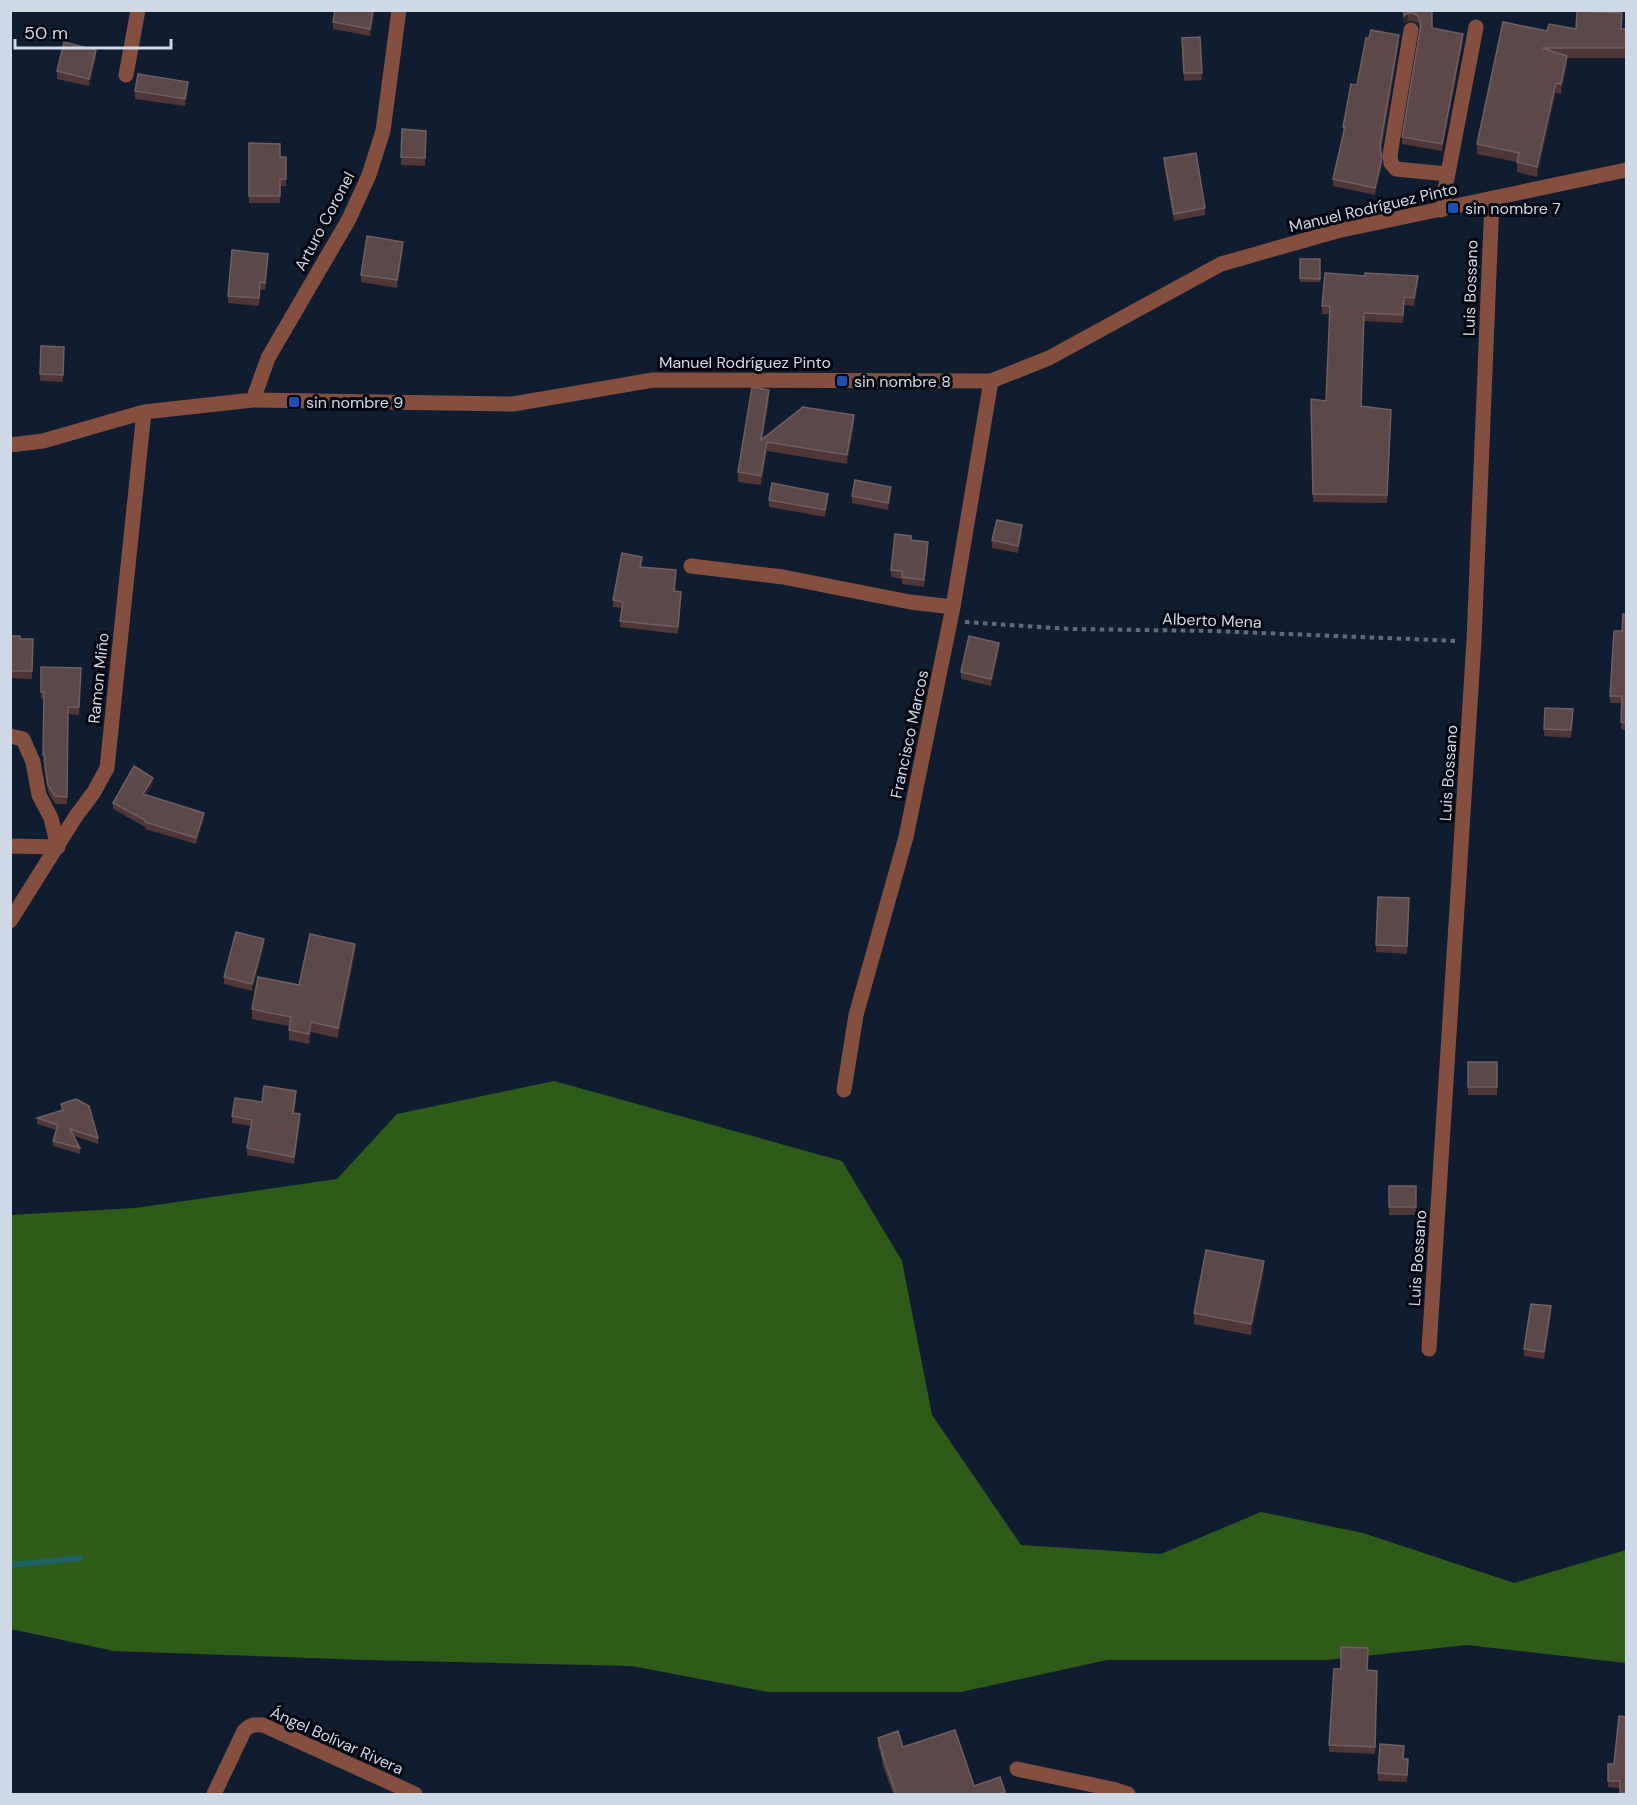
<svg xmlns="http://www.w3.org/2000/svg" width="1637" height="1805" viewBox="0 0 1637 1805" font-family="'DM Sans',sans-serif">
  <style>
    .forest { fill: #2e5c18 }
    .lines { fill: none; stroke-linecap: round; stroke-linejoin: round }
    .stream { stroke: #1e6164; stroke-width: 6 }
    .path { stroke: #5f6a7c; stroke-width: 4; stroke-dasharray: 4.5 4.5; stroke-linecap: butt }
    .minor { stroke: #844f3e; stroke-width: 15 }
    .wall { fill: #503636 }
    .shaded-wall { fill: #30252c }
    .building { fill: #5d4849; stroke: #6f5e62; stroke-width: 1.5 }
    .transit-dot { fill: #1a4fb4; stroke: #040710; stroke-width: 2 }
    .labels { text-anchor: middle; stroke-width: 6; stroke-linejoin: round; paint-order: stroke }
    .street-label { font-size: 16px; fill: #cfd8e6; stroke: #040710 }
    .poi-label { font-size: 16px; fill: #cfd8e6; stroke: #040710; text-anchor: start }
  </style>
  <rect width="100%" height="100%" fill="#101d31"/>
  <!-- forest -->
  <path class="forest" d="M 554,1081 L 842,1161 L 902,1261 L 932,1415 L 1021,1545 L 1161,1554 L 1261,1512 L 1363,1533 L 1514,1583 L 1626,1550 L 1626,1663 L 1467,1645 L 1327,1660 L 1107,1660 L 961,1692 L 768,1692 L 632,1666 L 367,1660 L 114,1651 L 11,1629 L 11,1215 L 135,1208 L 337,1179 L 397,1114 Z"/>
  <g class="lines">
    <!-- stream -->
    <path class="stream" d="M 10,1565 L 80,1558"/>
    <!-- path -->
    <path class="path" d="M 965,622 L 1070,629 L 1214,631 L 1458,641"/>
    <!-- minor -->
    <path class="minor" d="M 1411,30 L 1390,155 L 1391,163 L 1396,169 L 1447,174
      M 126,75 L 138,10
      M 1441,210 L 1476,27
      M 253,400 L 268,358 L 349,219 L 369,175 L 383,131 L 399,10
      M 10,445 L 43,441 L 144,412 L 253,400 L 513,404 L 653,380 L 991,381 L 1049,358 L 1221,264 L 1337,231 L 1626,170
      M 691,566 L 783,577 L 910,602 L 953,607
      M 10,736 L 23,739 L 33,762 L 39,795 L 51,818 L 58,847 L 10,846
      M 10,921 L 76,816 L 94,792 L 107,768 L 144,412
      M 844,1090 L 856,1015 L 906,837 L 953,607 L 991,381
      M 1429,1349 L 1474,641 L 1492,199
      M 1017,1769 L 1112,1789 L 1128,1794
      M 214,1794 L 244,1731 C 250,1725 254,1724 263,1725 L 415,1794"/>
  </g>
  <!-- wall -->
  <path class="wall" d="M 375,10 L 370,36 L 333,29 L 333,22 Z
    M 1403,10 L 1432,10 L 1432,28 L 1463,41 L 1442,151 L 1402,144 L 1402,137 L 1420,29 L 1418,23 L 1413,21 L 1408,21 L 1404,23 Z
    M 1576,29 L 1626,29 L 1626,58 L 1567,58 L 1567,66 L 1561,94 L 1556,93 L 1537,177 L 1517,172 L 1517,162 L 1477,154 L 1477,144 L 1547,31 Z
    M 1200,37 L 1202,80 L 1184,81 L 1182,38 Z
    M 1369,38 L 1399,43 L 1381,151 L 1382,165 L 1375,195 L 1333,186 L 1333,179 L 1343,133 L 1343,127 L 1357,85 Z
    M 96,57 L 89,86 L 57,79 L 57,71 Z
    M 188,89 L 185,106 L 135,99 L 135,91 Z
    M 402,129 L 426,131 L 425,166 L 401,165 Z
    M 249,143 L 280,157 L 286,157 L 286,186 L 280,186 L 280,203 L 249,203 Z
    M 1164,158 L 1205,208 L 1205,215 L 1174,221 L 1164,165 Z
    M 403,250 L 397,288 L 361,282 L 361,275 Z
    M 1300,259 L 1320,259 L 1320,282 L 1300,282 Z
    M 268,261 L 265,290 L 260,290 L 259,306 L 228,303 L 228,296 Z
    M 1418,284 L 1414,306 L 1404,305 L 1403,323 L 1364,321 L 1361,406 L 1391,410 L 1387,503 L 1313,502 L 1311,399 L 1326,401 L 1330,314 L 1322,314 L 1322,306 Z
    M 41,346 L 64,347 L 63,382 L 40,381 Z
    M 769,399 L 763,438 L 854,425 L 847,464 L 767,451 L 761,485 L 738,482 L 738,472 Z
    M 891,494 L 888,510 L 852,503 L 852,496 Z
    M 769,500 L 828,501 L 825,517 L 769,507 Z
    M 1022,533 L 1018,553 L 992,548 L 992,540 Z
    M 911,540 L 928,549 L 924,587 L 902,584 L 902,579 L 891,577 L 891,570 Z
    M 642,563 L 641,567 L 676,577 L 675,591 L 681,598 L 678,634 L 620,627 L 622,608 L 613,607 L 613,600 Z
    M 1626,615 L 1626,730 L 1621,729 L 1622,703 L 1610,703 L 1610,696 L 1622,631 Z
    M 10,636 L 20,639 L 33,639 L 32,679 L 10,678 Z
    M 999,650 L 991,686 L 961,679 L 961,672 Z
    M 41,667 L 81,668 L 79,715 L 68,714 L 67,804 L 55,804 L 48,792 L 45,774 L 45,763 L 43,763 L 44,699 L 41,699 Z
    M 1545,708 L 1573,716 L 1571,738 L 1544,736 Z
    M 153,784 L 146,795 L 204,819 L 196,844 L 145,829 L 145,827 L 113,809 L 113,803 Z
    M 1378,897 L 1409,898 L 1407,954 L 1376,952 Z
    M 264,947 L 252,991 L 224,984 L 224,977 Z
    M 355,954 L 338,1038 L 311,1032 L 309,1044 L 289,1040 L 289,1026 L 252,1019 L 252,1009 L 299,985 Z
    M 1468,1062 L 1497,1062 L 1497,1095 L 1468,1095 Z
    M 296,1098 L 294,1113 L 300,1121 L 294,1164 L 247,1155 L 247,1148 L 251,1126 L 232,1123 L 232,1116 L 262,1102 Z
    M 61,1104 L 98,1138 L 98,1144 L 74,1136 L 80,1148 L 80,1154 L 53,1146 L 53,1141 L 56,1130 L 37,1124 L 37,1118 L 62,1110 Z
    M 1389,1186 L 1416,1186 L 1416,1215 L 1389,1215 Z
    M 1264,1272 L 1251,1335 L 1194,1324 L 1194,1313 Z
    M 1551,1314 L 1544,1359 L 1524,1356 L 1524,1349 Z
    M 1367,1670 L 1377,1671 L 1375,1754 L 1329,1752 L 1329,1745 Z
    M 1626,1717 L 1626,1794 L 1620,1794 L 1620,1788 L 1608,1787 L 1608,1764 L 1614,1764 Z
    M 878,1738 L 903,1747 L 974,1786 L 1005,1794 L 893,1794 L 882,1763 L 882,1758 L 878,1747 Z
    M 1403,1759 L 1408,1767 L 1407,1782 L 1378,1781 L 1378,1773 Z"/>
  <!-- shaded-wall -->
  <path class="shaded-wall" d="M 373,10 L 375,10 L 370,36 L 370,29 Z
    M 1408,13 L 1408,21 L 1404,23 L 1404,16 Z
    M 1463,34 L 1463,41 L 1442,151 L 1442,144 Z
    M 1399,35 L 1399,43 L 1380,153 L 1380,146 Z
    M 96,50 L 96,57 L 89,86 L 89,79 Z
    M 1567,56 L 1567,66 L 1561,94 L 1561,84 Z
    M 188,82 L 188,89 L 185,106 L 185,99 Z
    M 1556,83 L 1556,93 L 1537,177 L 1537,167 Z
    M 1382,158 L 1382,165 L 1375,195 L 1375,188 Z
    M 403,242 L 403,250 L 397,288 L 397,280 Z
    M 1418,276 L 1418,284 L 1414,306 L 1414,298 Z
    M 769,390 L 769,399 L 761,449 L 761,440 Z
    M 854,415 L 854,425 L 847,464 L 847,455 Z
    M 767,442 L 767,451 L 761,485 L 761,476 Z
    M 891,487 L 891,494 L 888,510 L 888,503 Z
    M 828,494 L 828,501 L 825,517 L 825,510 Z
    M 1022,525 L 1022,533 L 1018,553 L 1018,546 Z
    M 928,542 L 928,549 L 924,587 L 924,580 Z
    M 999,643 L 999,650 L 991,686 L 991,679 Z
    M 153,778 L 153,784 L 143,801 L 143,794 Z
    M 204,813 L 204,819 L 196,844 L 196,838 Z
    M 264,939 L 264,947 L 252,991 L 252,984 Z
    M 355,944 L 355,954 L 338,1038 L 338,1028 Z
    M 311,1022 L 311,1032 L 309,1044 L 309,1034 Z
    M 300,1114 L 300,1121 L 294,1164 L 294,1157 Z
    M 1264,1261 L 1264,1272 L 1251,1335 L 1251,1324 Z
    M 1551,1306 L 1551,1314 L 1544,1359 L 1544,1352 Z"/>
  <!-- building -->
  <path class="building" d="M 335,10 L 373,10 L 370,29 L 333,22 Z
    M 1404,10 L 1432,10 L 1432,28 L 1463,34 L 1442,144 L 1402,137 L 1421,24 L 1418,16 L 1413,13 L 1408,13 L 1404,16 Z
    M 1577,11 L 1622,13 L 1621,29 L 1626,29 L 1626,48 L 1542,48 L 1567,56 L 1561,84 L 1556,83 L 1537,167 L 1517,162 L 1519,153 L 1477,144 L 1503,22 L 1547,31 L 1549,24 L 1576,29 Z
    M 1371,30 L 1399,35 L 1380,146 L 1382,158 L 1375,188 L 1333,179 L 1345,127 L 1343,127 L 1351,84 L 1357,85 L 1366,38 L 1369,38 Z
    M 1200,37 L 1202,73 L 1184,73 L 1182,38 Z
    M 64,42 L 96,50 L 89,79 L 57,71 Z
    M 138,74 L 188,82 L 185,99 L 135,91 Z
    M 402,129 L 426,131 L 425,158 L 401,157 Z
    M 249,143 L 280,144 L 280,157 L 286,157 L 286,179 L 280,179 L 280,196 L 249,196 Z
    M 1196,153 L 1205,208 L 1174,214 L 1164,158 Z
    M 367,236 L 403,242 L 397,280 L 361,275 Z
    M 232,250 L 268,254 L 265,283 L 260,282 L 259,298 L 228,296 Z
    M 1300,259 L 1320,259 L 1320,279 L 1300,278 Z
    M 1325,273 L 1365,276 L 1365,273 L 1418,276 L 1414,298 L 1404,297 L 1403,315 L 1364,313 L 1361,406 L 1391,410 L 1387,495 L 1313,494 L 1311,399 L 1326,401 L 1330,306 L 1322,306 Z
    M 41,346 L 64,347 L 63,375 L 40,374 Z
    M 752,387 L 769,390 L 761,440 L 803,407 L 854,415 L 847,455 L 767,442 L 761,476 L 738,472 Z
    M 855,480 L 891,487 L 888,503 L 852,496 Z
    M 772,483 L 828,494 L 825,510 L 769,500 Z
    M 997,520 L 1022,525 L 1018,546 L 992,540 Z
    M 895,534 L 911,536 L 911,540 L 928,542 L 924,580 L 902,577 L 902,571 L 891,570 Z
    M 622,553 L 642,557 L 640,567 L 676,570 L 674,591 L 681,592 L 678,627 L 620,621 L 623,602 L 613,600 Z
    M 1623,614 L 1626,615 L 1626,722 L 1621,722 L 1622,696 L 1610,696 L 1614,631 L 1622,631 Z
    M 10,636 L 20,636 L 20,639 L 33,639 L 32,671 L 10,671 Z
    M 969,636 L 999,643 L 991,679 L 961,672 Z
    M 41,667 L 81,668 L 79,707 L 68,707 L 67,797 L 55,796 L 48,785 L 45,767 L 45,756 L 43,755 L 44,692 L 41,692 Z
    M 1545,708 L 1573,709 L 1571,730 L 1544,729 Z
    M 134,766 L 153,778 L 143,794 L 204,813 L 196,838 L 145,822 L 145,820 L 113,803 Z
    M 1378,897 L 1409,898 L 1407,946 L 1376,945 Z
    M 236,932 L 264,939 L 252,984 L 224,977 Z
    M 310,934 L 355,944 L 338,1028 L 311,1022 L 309,1034 L 289,1030 L 291,1017 L 252,1009 L 258,977 L 299,985 Z
    M 1468,1062 L 1497,1062 L 1497,1087 L 1468,1087 Z
    M 264,1086 L 296,1091 L 293,1113 L 300,1114 L 294,1157 L 247,1148 L 252,1120 L 232,1116 L 235,1098 L 262,1102 Z
    M 76,1099 L 89,1106 L 98,1138 L 70,1129 L 80,1148 L 53,1141 L 58,1125 L 37,1118 L 63,1110 L 61,1104 Z
    M 1389,1186 L 1416,1186 L 1416,1207 L 1389,1207 Z
    M 1206,1250 L 1264,1261 L 1251,1324 L 1194,1313 Z
    M 1531,1304 L 1551,1306 L 1544,1352 L 1524,1349 Z
    M 1341,1647 L 1368,1648 L 1367,1670 L 1377,1671 L 1375,1747 L 1329,1745 L 1334,1669 L 1341,1669 Z
    M 1619,1716 L 1626,1717 L 1626,1793 L 1620,1793 L 1620,1781 L 1608,1781 L 1608,1764 L 1614,1764 Z
    M 955,1730 L 974,1786 L 1000,1777 L 1005,1792 L 998,1794 L 896,1794 L 882,1754 L 883,1754 L 878,1738 L 898,1731 L 903,1747 Z
    M 1380,1744 L 1404,1746 L 1403,1759 L 1408,1759 L 1407,1775 L 1378,1773 Z"/>
  <!-- markers -->
  <g class="transit-dot">
    <rect x="1447" y="202" width="12" height="12" rx="3"/>
    <rect x="836" y="375" width="12" height="12" rx="3"/>
    <rect x="288" y="396" width="12" height="12" rx="3"/>
  </g>
  <g class="labels">
    <!-- street labels -->
    <g class="street-label">
      <text transform="translate(1373 207) rotate(-13)" y="6">Manuel Rodríguez Pinto</text>
      <text transform="translate(324 221) rotate(-62)" y="6">Arturo Coronel</text>
      <text transform="translate(1470 288) rotate(-88)" y="6">Luis Bossano</text>
      <text x="745" y="368">Manuel Rodríguez Pinto</text>
      <text transform="translate(1212 620) rotate(2)" y="6">Alberto Mena</text>
      <text transform="translate(98 678) rotate(-84)" y="6">Ramon Miño</text>
      <text transform="translate(909 734) rotate(-78)" y="6">Francisco Marcos</text>
      <text transform="translate(1448 773) rotate(-86)" y="6">Luis Bossano</text>
      <text transform="translate(1417 1258) rotate(-86)" y="6">Luis Bossano</text>
      <text transform="translate(337 1740) rotate(24)" y="6">Ángel Bolívar Rivera</text>
    </g>
    <!-- poi labels -->
    <g class="poi-label">
      <text x="1465" y="214">sin nombre 7</text>
      <text x="854" y="387">sin nombre 8</text>
      <text x="306" y="408">sin nombre 9</text>
    </g>
  </g>
  <!-- border -->
  <rect width="1637" height="1805" fill="none" stroke="#cfd8e6" stroke-width="24"/>
  <!-- scale -->
  <path d="M15 39v9h156v-9" fill="none" stroke="#cfd8e6" stroke-width="3"/>
  <text x="24" y="39" font-size="18" fill="#cfd8e6" stroke="#040710" stroke-width="4.5" paint-order="stroke">50 m</text>
</svg>
